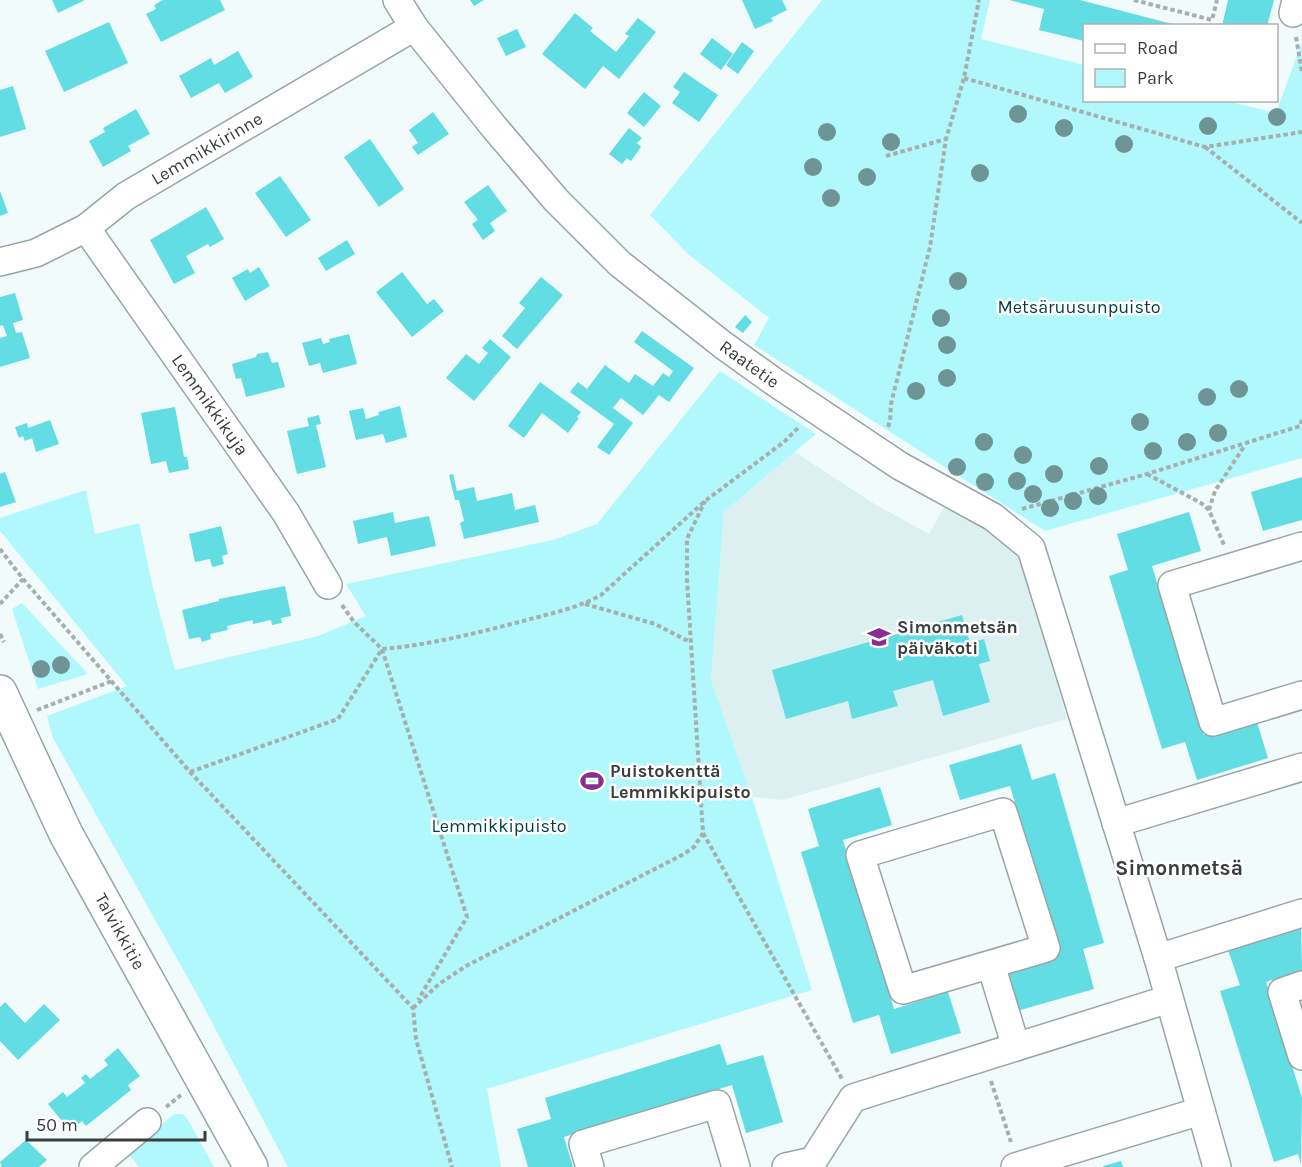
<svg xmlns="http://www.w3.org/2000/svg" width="1302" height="1167" viewBox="0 0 1302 1167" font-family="Karla,sans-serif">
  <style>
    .built { fill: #ddf0f1 }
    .green { fill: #b1f8fd }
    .building { fill: #63dde4 }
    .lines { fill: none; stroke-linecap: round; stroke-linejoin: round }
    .minor-casing { stroke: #9aa4a5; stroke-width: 30 }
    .major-casing { stroke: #9aa4a5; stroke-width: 36 }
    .path { stroke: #a6aeae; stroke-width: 4; stroke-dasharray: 4.5 3; stroke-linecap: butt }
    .minor { stroke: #fff; stroke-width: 27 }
    .major { stroke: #fff; stroke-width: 33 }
    .tree { fill: #6e9496 }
    .labels { text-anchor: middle; stroke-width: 5; stroke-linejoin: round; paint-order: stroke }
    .street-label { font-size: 18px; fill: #383d3d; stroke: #fff }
    .park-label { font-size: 18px; fill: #033f42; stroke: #fff }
    .poi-label { font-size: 18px; font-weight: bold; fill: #383d3d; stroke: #fff; text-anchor: start }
    .quarter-label { font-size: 21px; font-weight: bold; fill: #383d3d; stroke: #fff }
  </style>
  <rect width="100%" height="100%" fill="#f1fbfc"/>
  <!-- built -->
  <path class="built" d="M 795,452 L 873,503 L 929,534 L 947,502 L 1023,554 L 1031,594 L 1067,719 L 783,800 L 752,797 L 711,680 L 724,512 Z"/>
  <!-- green -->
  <path class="green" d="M 822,0 L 990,0 L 981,39 L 1084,65 L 1084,100 L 1227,101 L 1276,113 L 1302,42 L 1302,458 L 1045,531 L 754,345 L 769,318 L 688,254 L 650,215 Z
    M 720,371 L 816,434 L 724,512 L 711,680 L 752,797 L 812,990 L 487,1089 L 501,1167 L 288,1167 L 199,998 L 53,738 L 47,716 L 127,686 L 0,531 L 0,518 L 86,490 L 95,534 L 139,523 L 153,588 L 175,670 L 318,636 L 366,616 L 346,584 L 553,540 L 597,524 Z
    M 22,603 L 88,674 L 38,689 L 12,609 Z
    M 174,1114 L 182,1114 L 187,1118 L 214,1167 L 139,1167 L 128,1153 Z"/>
  <!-- building -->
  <path class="building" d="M 52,0 L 85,0 L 58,13 Z
    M 163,0 L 220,0 L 225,10 L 161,42 L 146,14 L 156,9 L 154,5 Z
    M 470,0 L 484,0 L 474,6 Z
    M 742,0 L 782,0 L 787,10 L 771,18 L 773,21 L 755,29 Z
    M 1009,0 L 1080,0 L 1180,26 L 1084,26 L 1084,41 L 1039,30 L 1044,9 Z
    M 1228,0 L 1274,0 L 1267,26 L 1222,26 Z
    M 575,13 L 593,28 L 590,31 L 616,52 L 629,36 L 625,34 L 638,18 L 656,32 L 619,79 L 603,66 L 585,89 L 542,54 Z
    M 109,22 L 128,63 L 64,92 L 45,51 Z
    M 517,29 L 526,47 L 506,56 L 497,38 Z
    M 712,38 L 733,54 L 721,70 L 700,54 Z
    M 742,42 L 754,51 L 738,74 L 726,65 Z
    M 238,51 L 253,77 L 225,93 L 219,83 L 191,98 L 179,76 L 211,58 L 214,65 Z
    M 684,72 L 718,95 L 699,122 L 672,103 L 680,92 L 673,87 Z
    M 13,86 L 26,129 L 0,137 L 0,90 Z
    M 644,92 L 661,106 L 644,127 L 627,113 Z
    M 136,109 L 150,134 L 128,146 L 131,151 L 103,167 L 89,141 L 105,132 L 103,128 Z
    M 433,112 L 449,134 L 418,155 L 412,147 L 418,143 L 409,130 Z
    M 629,128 L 642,138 L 637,143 L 641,147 L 631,161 L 627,158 L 622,164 L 609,154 Z
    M 370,139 L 404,189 L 379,207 L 344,157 Z
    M 280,176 L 311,220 L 286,237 L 255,193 Z
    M 488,185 L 507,211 L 490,223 L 495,231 L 483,240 L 472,224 L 478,220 L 464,202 Z
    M 0,191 L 8,213 L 0,216 Z
    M 206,207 L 224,239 L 210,247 L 208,244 L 186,256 L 195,273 L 174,284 L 150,240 Z
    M 347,240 L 355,254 L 326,271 L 318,258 Z
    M 259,267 L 270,286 L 245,301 L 232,278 L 248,269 L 250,273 Z
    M 402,272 L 427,304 L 434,299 L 444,311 L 412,337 L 376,292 Z
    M 541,277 L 563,295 L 517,349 L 502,336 L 525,308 L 519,303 Z
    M 15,293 L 23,320 L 13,323 L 16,333 L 22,332 L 30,358 L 0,367 L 0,338 L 7,336 L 3,325 L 0,326 L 0,297 Z
    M 745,315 L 752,322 L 743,333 L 735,327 Z
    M 642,331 L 694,368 L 669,402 L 659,395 L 643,415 L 621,398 L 613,408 L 633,423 L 609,455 L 597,447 L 614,424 L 570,392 L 578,382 L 587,389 L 605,365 L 629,383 L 635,374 L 653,386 L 663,373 L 669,377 L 673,371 L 634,342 Z
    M 349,334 L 357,364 L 323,373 L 320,363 L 309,366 L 302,343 L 321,338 L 323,344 L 330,342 L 329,339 Z
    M 490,339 L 511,357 L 474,401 L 446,378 L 466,354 L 479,364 L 488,353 L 482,348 Z
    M 268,352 L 272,363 L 278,362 L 285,387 L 246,397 L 241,378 L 236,379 L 232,364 L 256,357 L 257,354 Z
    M 540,382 L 581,412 L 577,417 L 579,418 L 568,433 L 542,413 L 524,438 L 508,426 Z
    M 400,406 L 407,437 L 386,443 L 383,434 L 356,440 L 349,411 L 363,408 L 366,419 L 379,415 L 378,412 Z
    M 175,407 L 184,457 L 187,457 L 189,469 L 169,473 L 166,461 L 151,464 L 141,413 Z
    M 319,415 L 321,424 L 316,425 L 326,467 L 297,474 L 287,431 L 309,426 L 307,418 Z
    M 50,420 L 59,444 L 36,452 L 32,438 L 25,441 L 23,436 L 19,438 L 15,427 L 27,423 L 28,428 Z
    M 5,472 L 16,502 L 0,507 L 0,474 Z
    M 453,474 L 457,491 L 474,487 L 477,501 L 512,493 L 515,510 L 535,505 L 539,522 L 464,539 L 460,523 L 464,521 L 459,500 L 455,500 L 449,475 Z
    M 1302,477 L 1302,520 L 1263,531 L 1251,492 Z
    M 393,512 L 395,523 L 429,516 L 436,546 L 391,556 L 387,537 L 358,544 L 353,521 Z
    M 1189,512 L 1201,551 L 1152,566 L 1204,735 L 1256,719 L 1268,758 L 1197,780 L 1185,742 L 1162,749 L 1109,576 L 1128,570 L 1117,534 Z
    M 221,526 L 228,554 L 222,556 L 224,564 L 212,567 L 210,559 L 195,562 L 189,534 Z
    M 285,586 L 291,616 L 281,618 L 282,623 L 272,625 L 271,620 L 253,624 L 253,620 L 227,626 L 228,630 L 210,634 L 211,639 L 202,642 L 200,637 L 189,639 L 182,610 L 219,601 L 219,599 Z
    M 962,615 L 970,643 L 984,639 L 990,661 L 979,664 L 990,702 L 943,716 L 933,680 L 893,691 L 898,706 L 852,719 L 848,701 L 786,719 L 772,670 Z
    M 1021,744 L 1032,780 L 1055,773 L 1104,943 L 1083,949 L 1094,989 L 1017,1011 L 1005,970 L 1059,954 L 1010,786 L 960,800 L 949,765 Z
    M 880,787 L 892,825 L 843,840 L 894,1009 L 948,992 L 961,1033 L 891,1054 L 879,1015 L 853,1023 L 801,852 L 819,846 L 808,809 Z
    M 1301,927 L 1302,970 L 1266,982 L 1302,1098 L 1301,1164 L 1298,1154 L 1274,1162 L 1220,991 L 1240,985 L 1228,950 Z
    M 5,1002 L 25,1023 L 44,1004 L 60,1020 L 18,1060 L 0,1041 L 0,1007 Z
    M 720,1044 L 727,1065 L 763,1055 L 783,1122 L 746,1133 L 732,1085 L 564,1137 L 573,1167 L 528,1167 L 517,1129 L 551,1119 L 545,1098 Z
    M 118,1048 L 140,1076 L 128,1085 L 131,1090 L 86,1126 L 82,1121 L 70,1131 L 48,1104 L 63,1092 L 67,1097 L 85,1083 L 81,1078 L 86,1074 L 90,1079 L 108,1065 L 104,1060 Z
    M 26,1140 L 47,1160 L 39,1167 L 2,1167 L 0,1162 Z
    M 1121,1161 L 1123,1167 L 1103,1167 L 1103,1166 Z"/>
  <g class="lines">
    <!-- minor casing -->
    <g class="minor-casing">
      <g id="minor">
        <path id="s1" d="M 397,0 L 414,27 L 494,127 L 556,200 L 620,264 L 723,345 L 773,381 L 900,466 L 993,517 L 1031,548 L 1158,958 L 1217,1167"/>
        <path d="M 1293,13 L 1296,0"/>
        <path id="s2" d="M 86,228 L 286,513 L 328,585"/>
        <path id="s3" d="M 0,262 L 36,253 L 86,228 L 126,196 L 414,27"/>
        <path d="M 1302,546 L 1172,585 L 1213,722 L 1302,695"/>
        <path d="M 1003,812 L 1046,948 L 903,990 L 860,855 Z"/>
        <path d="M 1116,823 L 1302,767"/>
        <path d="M 1158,958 L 1302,913"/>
        <path d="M 991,965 L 1016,1047"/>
        <path d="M 1302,985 L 1282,992 L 1302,1056"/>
        <path d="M 93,1167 L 147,1122"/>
        <path d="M 590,1167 L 583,1144 L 717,1104 L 736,1167"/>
        <path d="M 786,1167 L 813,1161 L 853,1098 L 1169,999"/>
        <path d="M 1015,1167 L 1201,1111"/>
      </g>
    </g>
    <!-- major casing -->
    <g class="major-casing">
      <g id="major">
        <path id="s4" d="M 0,692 L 66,834 L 251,1167"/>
      </g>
    </g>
    <!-- path -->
    <path class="path" d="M 1134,0 L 1212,20 L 1217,0
      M 1296,37 L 1302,73
      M 964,78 L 1205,147 L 1302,132
      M 1205,147 L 1302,223
      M 886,156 L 946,139
      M 888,427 L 890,421 L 891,404 L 930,247 L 946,139 L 964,78 L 979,0
      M 1147,474 L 1201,503 L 1209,510 L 1224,545
      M 1022,509 L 1147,474 L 1300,426 L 1302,420
      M 1209,510 L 1215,491 L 1245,445
      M 0,549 L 23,579 L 190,772 L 413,1008 L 416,1039 L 452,1167
      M 0,604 L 23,579
      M 585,604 L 655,624 L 690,642
      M 342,605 L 354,622 L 382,649 C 431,645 480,632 527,620 C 552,613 578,608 601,595 L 705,501 L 784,442 L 798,428
      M 0,634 L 4,642
      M 37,710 L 112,681
      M 190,772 L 338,719 L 382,649 L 467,917 L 418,1000
      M 703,833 L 842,1079
      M 413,1008 L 439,984 L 466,966 L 684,854 L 694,847 L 703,833 L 687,580 L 687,539 L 705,501
      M 991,1081 L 1011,1142
      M 166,1107 L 181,1095"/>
    <!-- minor -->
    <use href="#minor" class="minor"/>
    <!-- major -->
    <use href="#major" class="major"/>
  </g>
  <!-- trees -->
  <g class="tree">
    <circle cx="1018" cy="114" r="9"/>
    <circle cx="1277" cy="117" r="9"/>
    <circle cx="1208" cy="126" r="9"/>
    <circle cx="1064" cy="128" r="9"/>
    <circle cx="827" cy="132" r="9"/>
    <circle cx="891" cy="142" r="9"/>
    <circle cx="1124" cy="144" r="9"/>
    <circle cx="813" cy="167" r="9"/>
    <circle cx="980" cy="173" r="9"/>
    <circle cx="867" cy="177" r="9"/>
    <circle cx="831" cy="198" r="9"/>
    <circle cx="958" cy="281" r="9"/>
    <circle cx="941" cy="318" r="9"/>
    <circle cx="947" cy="345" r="9"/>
    <circle cx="947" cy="378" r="9"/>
    <circle cx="1239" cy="389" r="9"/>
    <circle cx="916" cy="391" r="9"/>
    <circle cx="1207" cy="397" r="9"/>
    <circle cx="1140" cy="422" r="9"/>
    <circle cx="1218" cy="433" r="9"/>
    <circle cx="984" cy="442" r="9"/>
    <circle cx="1187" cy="442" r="9"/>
    <circle cx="1153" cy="451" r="9"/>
    <circle cx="1023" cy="455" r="9"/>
    <circle cx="1099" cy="466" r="9"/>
    <circle cx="957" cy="467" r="9"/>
    <circle cx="1054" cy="474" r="9"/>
    <circle cx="1017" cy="481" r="9"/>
    <circle cx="985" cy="482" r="9"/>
    <circle cx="1033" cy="494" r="9"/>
    <circle cx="1098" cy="496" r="9"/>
    <circle cx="1073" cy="501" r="9"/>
    <circle cx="1050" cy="508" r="9"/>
    <circle cx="61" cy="665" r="9"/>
    <circle cx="41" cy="669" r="9"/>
  </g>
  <!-- icons -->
  <defs>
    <g id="school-bare" transform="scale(1.8)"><path d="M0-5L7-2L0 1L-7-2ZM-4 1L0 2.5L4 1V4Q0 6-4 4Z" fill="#8c2c95" stroke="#fff" stroke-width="2.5" paint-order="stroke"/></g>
    <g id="stadium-bare" transform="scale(1.8)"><path d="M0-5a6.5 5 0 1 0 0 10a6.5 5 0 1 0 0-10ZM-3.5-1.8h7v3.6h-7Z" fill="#8c2c95" stroke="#fff" stroke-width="2.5" paint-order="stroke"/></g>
  </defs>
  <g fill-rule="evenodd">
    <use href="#school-bare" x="879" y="637"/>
    <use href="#stadium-bare" x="592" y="781"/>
  </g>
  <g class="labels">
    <!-- street labels -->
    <g class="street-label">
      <text dy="6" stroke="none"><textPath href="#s3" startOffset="238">Lemmikkirinne</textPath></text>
      <text dy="6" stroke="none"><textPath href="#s1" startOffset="510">Raatetie</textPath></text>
      <text dy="6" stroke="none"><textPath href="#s2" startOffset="216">Lemmikkikuja</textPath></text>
      <text dy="6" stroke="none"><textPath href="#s4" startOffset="268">Talvikkitie</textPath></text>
    </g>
    <!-- park labels -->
    <g class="park-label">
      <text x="1079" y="313">Metsäruusunpuisto</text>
      <text x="499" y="832">Lemmikkipuisto</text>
    </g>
    <!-- poi labels -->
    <g class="poi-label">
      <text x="897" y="633">Simonmetsän<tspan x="897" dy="21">päiväkoti</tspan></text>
      <text x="610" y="777">Puistokenttä<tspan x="610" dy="21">Lemmikkipuisto</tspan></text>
    </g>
    <!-- quarter labels -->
    <g class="quarter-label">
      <text x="1179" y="875">Simonmetsä</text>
    </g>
  </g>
  <!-- legend -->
  <rect x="1083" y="24" width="195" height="78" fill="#ffffff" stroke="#afb1b1" stroke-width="1.5"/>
  <rect x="1095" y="44" width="30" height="9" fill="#ffffff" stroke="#afb1b1" stroke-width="1.5"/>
  <text x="1137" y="54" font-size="18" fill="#383d3d">Road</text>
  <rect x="1095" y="69" width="30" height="18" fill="#b1f8fd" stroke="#afb1b1" stroke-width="1.5"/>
  <text x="1137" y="84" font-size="18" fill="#383d3d">Park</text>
  <!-- scale -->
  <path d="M27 1131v9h178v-9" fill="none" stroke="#383d3d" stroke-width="3"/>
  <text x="36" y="1131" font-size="18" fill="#383d3d" stroke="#ffffff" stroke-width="4.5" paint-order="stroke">50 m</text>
</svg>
